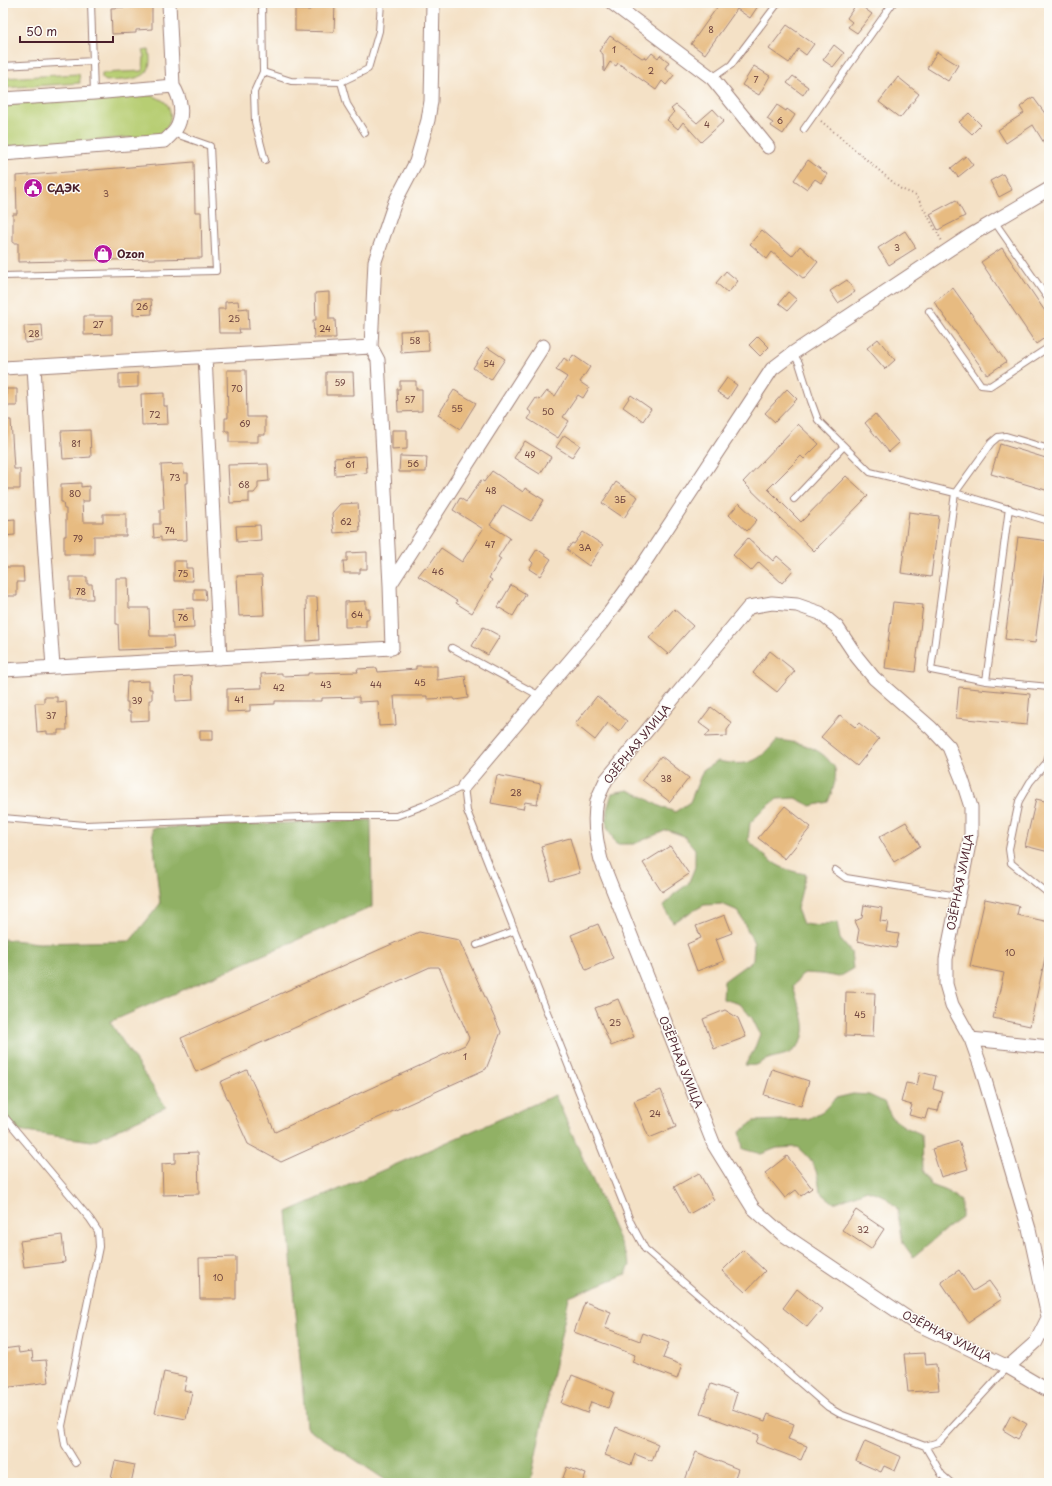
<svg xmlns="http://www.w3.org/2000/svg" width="1052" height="1486" viewBox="0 0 1052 1486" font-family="'Playpen Sans',sans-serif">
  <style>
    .green { fill: #b7ce73; stroke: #80764f }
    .forest { fill: #91b165; stroke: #6e6848 }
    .building { fill: #e7bb81 }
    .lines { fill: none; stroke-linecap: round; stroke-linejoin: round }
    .service-casing { stroke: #9f8078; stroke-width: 8 }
    .minor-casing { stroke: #9f8078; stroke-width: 15 }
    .path { stroke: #9f8078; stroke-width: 2; stroke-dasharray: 1 3; stroke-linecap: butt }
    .service { stroke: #fff; stroke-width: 6 }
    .minor { stroke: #fff; stroke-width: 13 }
    .labels { text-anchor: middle; stroke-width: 3; stroke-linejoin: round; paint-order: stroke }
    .number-label { font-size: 9px; fill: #714640 }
    .poi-label { font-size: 11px; font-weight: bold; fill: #4a1f2b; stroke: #fdfcf7; text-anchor: start }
    .street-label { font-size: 11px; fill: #4a1f2b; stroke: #fdfcf7 }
  </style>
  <rect width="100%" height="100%" fill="#fdfcf7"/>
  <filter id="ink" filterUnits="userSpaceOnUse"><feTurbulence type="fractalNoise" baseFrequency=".025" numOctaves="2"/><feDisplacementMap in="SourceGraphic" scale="8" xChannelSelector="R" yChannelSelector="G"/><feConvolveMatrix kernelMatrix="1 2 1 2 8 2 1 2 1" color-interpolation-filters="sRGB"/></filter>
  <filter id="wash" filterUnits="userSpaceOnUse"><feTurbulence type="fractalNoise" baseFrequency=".012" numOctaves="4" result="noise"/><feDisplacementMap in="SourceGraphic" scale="16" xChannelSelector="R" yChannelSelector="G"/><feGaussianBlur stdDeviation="0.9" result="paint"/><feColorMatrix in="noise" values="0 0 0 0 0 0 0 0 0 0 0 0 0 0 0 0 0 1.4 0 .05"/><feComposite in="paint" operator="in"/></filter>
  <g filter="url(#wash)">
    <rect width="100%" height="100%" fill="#f4e1c6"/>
    <!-- green -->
    <path class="green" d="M 149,50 C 150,56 151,64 148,70 C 143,81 117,80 106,81 L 102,78 L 102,73 L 143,71 L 144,56 L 142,51 Z
      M 79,74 L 80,83 L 3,88 L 3,78 Z
      M 151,95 C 156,97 161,99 165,102 C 174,111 171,126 162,133 C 159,135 153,135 150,136 L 3,147 L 3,104 Z"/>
    <!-- forest -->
    <path class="forest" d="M 777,740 C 796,742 818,746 830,762 C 832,764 834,766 835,769 C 837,781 832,791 828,802 L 811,806 L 795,798 L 777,799 L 763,810 L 750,823 L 748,840 C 769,860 776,869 806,874 L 797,909 L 803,924 L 820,926 L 837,922 L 840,939 L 851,952 L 853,969 L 839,977 L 821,974 L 804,973 L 793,986 C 798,1007 815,1032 794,1050 C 788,1055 778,1056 771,1058 C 758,1062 761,1067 745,1065 L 754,1050 L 760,1034 L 752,1018 L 740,1004 L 723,999 L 724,981 L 753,960 L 754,943 L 738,911 L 722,904 L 704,905 L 673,922 L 663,907 L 674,894 L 688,884 L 695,867 L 695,849 L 684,836 L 667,830 L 634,844 L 616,844 L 607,827 L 607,810 L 612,793 L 628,790 L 644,797 L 659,806 L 675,812 L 690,802 L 703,770 L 718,761 C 747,767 758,763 777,740 Z
      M 371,820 L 372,907 L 110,1022 L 166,1107 L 92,1141 L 3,1129 L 3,939 L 39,943 L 130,941 L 160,904 L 152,828 Z
      M 853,1094 L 869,1095 L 884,1102 L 892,1118 L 905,1127 L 921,1134 L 922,1170 L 931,1185 L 947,1191 L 961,1201 L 961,1218 L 947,1228 L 913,1257 L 903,1243 L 897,1208 L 884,1196 L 867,1190 L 834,1203 L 820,1192 C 817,1168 815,1163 797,1147 L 777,1148 L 761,1154 L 743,1149 L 740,1132 L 754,1121 L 808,1119 L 823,1111 L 836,1098 Z
      M 555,1095 L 630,1265 L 626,1274 L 569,1297 L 530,1483 L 390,1483 L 306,1427 L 287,1212 Z"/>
    <g id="blocks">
      <!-- building -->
      <path class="building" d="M 152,3 L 152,29 L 136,30 L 136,33 L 112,34 L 111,8 L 129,7 L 129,4 Z
        M 310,3 L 335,3 L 334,32 L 295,31 L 295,10 L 310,10 Z
        M 720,3 L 760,3 L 750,18 L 737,9 L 705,54 L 691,44 Z
        M 857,3 L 872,14 L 857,33 L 848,27 L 852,22 L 847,18 Z
        M 787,25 L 814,44 L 806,55 L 798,49 L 789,63 L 769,49 Z
        M 610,36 L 642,58 L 644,57 L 647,59 L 652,53 L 658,58 L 660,55 L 669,62 L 665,68 L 674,75 L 666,85 L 662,81 L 656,90 L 618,63 L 616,66 L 610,62 L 604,72 L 603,54 L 599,51 Z
        M 834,45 L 844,53 L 833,67 L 823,60 Z
        M 937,52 L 958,65 L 948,81 L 927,68 Z
        M 754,66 L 770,76 L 759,95 L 742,85 Z
        M 793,76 L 808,87 L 803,95 L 787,83 Z
        M 898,77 L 919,94 L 900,118 L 879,102 Z
        M 1033,97 L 1049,119 L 1049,151 L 1033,125 L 1006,143 L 998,130 L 1024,113 L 1020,107 Z
        M 676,105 L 697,123 L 713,109 L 724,121 L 701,142 L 683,122 L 678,129 L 667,120 L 674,112 L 671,109 Z
        M 777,105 L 786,111 L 787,109 L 795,115 L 783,134 L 771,126 L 773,123 L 767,119 Z
        M 969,113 L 981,125 L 972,134 L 959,122 Z
        M 966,156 L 973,165 L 958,177 L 951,168 Z
        M 808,160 L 827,174 L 821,183 L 815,179 L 807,189 L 794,180 Z
        M 194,162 L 195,212 L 201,212 L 202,258 L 18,262 L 18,243 L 13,243 L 13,214 L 17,214 L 16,176 Z
        M 1003,174 L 1012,190 L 999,197 L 990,181 Z
        M 956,200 L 965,216 L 938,230 L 930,214 Z
        M 762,230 L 792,256 L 800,246 L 818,262 L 804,279 L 772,252 L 767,259 L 750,244 Z
        M 905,231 L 916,248 L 889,265 L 878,248 Z
        M 1002,248 L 1049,317 L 1049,335 L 1036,344 L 981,262 Z
        M 726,271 L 738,281 L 728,293 L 716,283 Z
        M 847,280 L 855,292 L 838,303 L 830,291 Z
        M 953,288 L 1006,362 L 987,375 L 934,302 Z
        M 329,292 L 329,319 L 335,319 L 336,338 L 314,338 L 313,320 L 316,320 L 315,293 Z
        M 788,292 L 797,300 L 788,310 L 779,303 Z
        M 133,299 L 151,299 L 152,314 L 133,315 Z
        M 238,301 L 239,309 L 248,308 L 249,329 L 239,329 L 240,333 L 219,333 L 218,309 L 225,309 L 225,302 Z
        M 84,316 L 112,316 L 112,334 L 84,335 Z
        M 42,325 L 43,341 L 25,343 L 24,326 Z
        M 428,330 L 429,351 L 401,353 L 400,331 Z
        M 758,336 L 769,347 L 760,356 L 749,345 Z
        M 878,339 L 895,360 L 885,369 L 867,348 Z
        M 487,347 L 505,359 L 491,380 L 473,368 Z
        M 573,355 L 590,367 L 580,382 L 589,388 L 583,398 L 578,395 L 563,417 L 569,421 L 558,438 L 528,419 L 532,413 L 528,410 L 536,398 L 540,400 L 547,391 L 555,396 L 567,377 L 556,370 L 564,358 L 569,362 Z
        M 227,370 L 246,370 L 247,417 L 265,417 L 265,435 L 258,435 L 258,442 L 229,442 L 229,431 L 225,431 L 225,418 L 228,418 Z
        M 326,372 L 353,372 L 354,395 L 326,395 Z
        M 138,373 L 138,387 L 119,388 L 119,374 Z
        M 727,378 L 737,385 L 728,399 L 717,392 Z
        M 400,381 L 416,381 L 416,389 L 422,389 L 422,411 L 398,412 L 397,389 L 400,389 Z
        M 6,389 L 17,389 L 17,406 L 6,406 Z
        M 787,389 L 797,399 L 775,422 L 765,413 Z
        M 454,390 L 476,403 L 460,429 L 438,415 Z
        M 164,393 L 164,406 L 167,406 L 168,424 L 142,425 L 141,394 Z
        M 631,395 L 651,409 L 643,421 L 623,407 Z
        M 875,414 L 899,443 L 889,452 L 865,423 Z
        M 3,420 L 11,420 L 14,469 L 20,469 L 20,489 L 3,489 Z
        M 798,424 L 819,444 L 804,459 L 801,456 L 768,489 L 801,522 L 846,476 L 868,496 L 814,551 L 743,482 Z
        M 90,430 L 91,457 L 63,459 L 61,431 Z
        M 392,430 L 407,430 L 407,449 L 392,450 Z
        M 564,435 L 580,445 L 572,457 L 556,447 Z
        M 525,441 L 551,457 L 540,474 L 514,458 Z
        M 1000,444 L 1049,459 L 1049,491 L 991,474 Z
        M 366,456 L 367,473 L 335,475 L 334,458 Z
        M 400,456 L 427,457 L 426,472 L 399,472 Z
        M 183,464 L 184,473 L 188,473 L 188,483 L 185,483 L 187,540 L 161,541 L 161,537 L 154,538 L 153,524 L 160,524 L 160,509 L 164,509 L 161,465 Z
        M 268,464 L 269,481 L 258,482 L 258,488 L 254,493 L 249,493 L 249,502 L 230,503 L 228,465 Z
        M 492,471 L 523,492 L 525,488 L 544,500 L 531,521 L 503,505 L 490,525 L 510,538 L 498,557 L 501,559 L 489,578 L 492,580 L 472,613 L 456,603 L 457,601 L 418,576 L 425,567 L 427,568 L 441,548 L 462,562 L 483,529 L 453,510 L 460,498 L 466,502 L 481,480 L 484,482 Z
        M 616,482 L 638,497 L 624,518 L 602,503 Z
        M 81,483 L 81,487 L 89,486 L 89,501 L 82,501 L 83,522 L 103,522 L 103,514 L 126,514 L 126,536 L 94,536 L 94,554 L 64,554 L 64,536 L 66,536 L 66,509 L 64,509 L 63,502 L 61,502 L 61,484 Z
        M 358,503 L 360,531 L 334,533 L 332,513 L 340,504 Z
        M 739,503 L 757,520 L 747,531 L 729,515 Z
        M 909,512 L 939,516 L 931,577 L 901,573 Z
        M 15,519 L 15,535 L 3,536 L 3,520 Z
        M 260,525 L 261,540 L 237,542 L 236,526 Z
        M 583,532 L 603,545 L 589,566 L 567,550 L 572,543 L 574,544 Z
        M 1018,537 L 1049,541 L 1035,643 L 1005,639 Z
        M 748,538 L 773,561 L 777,556 L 793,570 L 782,583 L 759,562 L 751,571 L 733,555 Z
        M 537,549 L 551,559 L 540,576 L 529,569 L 533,563 L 530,560 Z
        M 367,552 L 367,569 L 360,569 L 360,573 L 344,573 L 343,561 L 347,561 L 347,553 Z
        M 174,561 L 186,561 L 186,568 L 192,568 L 193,581 L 174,581 Z
        M 3,567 L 23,567 L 24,582 L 17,582 L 17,596 L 3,596 Z
        M 262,575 L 264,615 L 239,616 L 237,576 Z
        M 70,577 L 87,577 L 87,584 L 92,584 L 93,599 L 70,599 Z
        M 116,578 L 128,578 L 129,608 L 149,608 L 150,636 L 173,636 L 174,648 L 119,650 L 118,624 L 116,624 Z
        M 511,585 L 526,594 L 513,616 L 498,607 Z
        M 194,589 L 205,589 L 206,600 L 194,600 Z
        M 306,597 L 317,597 L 319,640 L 307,641 Z
        M 366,601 L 366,609 L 369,609 L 369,619 L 366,619 L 366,627 L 345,627 L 345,602 Z
        M 893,602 L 923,605 L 915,672 L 885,668 Z
        M 193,608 L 194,628 L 173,629 L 172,609 Z
        M 674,609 L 693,626 L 668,654 L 649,638 Z
        M 483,627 L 500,636 L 488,655 L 472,646 Z
        M 770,651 L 795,671 L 777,692 L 753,673 Z
        M 416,666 L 437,666 L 437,680 L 465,676 L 468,698 L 455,700 L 454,698 L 427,699 L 427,696 L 394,696 L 396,725 L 379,726 L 378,701 L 359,702 L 359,697 L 322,698 L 322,701 L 275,701 L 275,704 L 250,705 L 250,711 L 227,712 L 227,689 L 262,688 L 261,674 L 282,673 L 282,676 L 308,675 L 308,673 L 358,672 L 357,669 L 377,668 L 378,672 L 416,669 Z
        M 192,676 L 193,700 L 176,701 L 175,677 Z
        M 149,681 L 149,689 L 152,689 L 152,700 L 149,700 L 149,720 L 131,721 L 131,712 L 128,712 L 128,702 L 126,702 L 127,682 Z
        M 959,687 L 1030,694 L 1027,725 L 956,718 Z
        M 597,696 L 627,721 L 619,732 L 608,723 L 595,740 L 575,724 Z
        M 44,697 L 57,697 L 57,702 L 66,701 L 67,730 L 58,730 L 58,734 L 47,734 L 47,731 L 37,732 L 35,703 L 44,703 Z
        M 711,707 L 732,723 L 727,730 L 727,736 L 705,737 L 710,731 L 699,723 Z
        M 840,715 L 855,727 L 859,723 L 879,739 L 857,766 L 821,737 Z
        M 200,730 L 213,730 L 213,740 L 200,740 Z
        M 661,756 L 689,778 L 670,802 L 642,780 Z
        M 497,775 L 541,784 L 537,804 L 525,802 L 523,809 L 491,803 Z
        M 1036,799 L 1049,802 L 1049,852 L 1025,846 Z
        M 785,806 L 811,827 L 785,859 L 758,838 Z
        M 906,822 L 920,846 L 894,862 L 879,837 Z
        M 570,838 L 580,873 L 551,881 L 541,846 Z
        M 670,846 L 689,874 L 662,892 L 643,863 Z
        M 985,899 L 1019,906 L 1017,915 L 1049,922 L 1049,940 L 1030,1026 L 993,1018 L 1004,973 L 970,966 Z
        M 864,905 L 882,908 L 880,921 L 888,922 L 886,932 L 899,934 L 896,948 L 857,941 L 859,930 L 855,921 L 862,918 Z
        M 725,915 L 732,933 L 716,939 L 724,961 L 697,971 L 687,944 L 701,938 L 696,926 Z
        M 598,924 L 613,958 L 586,970 L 571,935 Z
        M 419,932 L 459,940 L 501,1032 L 486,1069 L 281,1162 L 248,1144 L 220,1082 L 247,1070 L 275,1132 L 465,1045 L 469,1038 L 439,967 L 430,967 L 196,1072 L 181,1038 Z
        M 846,992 L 875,993 L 873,1037 L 845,1036 Z
        M 618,999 L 634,1037 L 611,1046 L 595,1008 Z
        M 725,1010 L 738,1018 L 746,1037 L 714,1049 L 703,1019 Z
        M 772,1069 L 809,1081 L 801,1106 L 764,1095 Z
        M 920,1072 L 936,1076 L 933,1089 L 943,1092 L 938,1111 L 928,1109 L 925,1119 L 909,1115 L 912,1105 L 901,1102 L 906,1083 L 917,1085 Z
        M 661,1090 L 676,1127 L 649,1138 L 634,1101 Z
        M 959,1141 L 968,1169 L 941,1177 L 932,1149 Z
        M 198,1152 L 199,1194 L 163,1195 L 162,1164 L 175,1163 L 175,1153 Z
        M 787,1156 L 812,1188 L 801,1196 L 796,1190 L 785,1198 L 765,1173 Z
        M 699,1173 L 714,1200 L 689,1214 L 674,1187 Z
        M 856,1210 L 884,1229 L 871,1249 L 842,1230 Z
        M 62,1235 L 65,1262 L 24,1267 L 20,1241 Z
        M 743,1250 L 765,1271 L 745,1292 L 722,1271 Z
        M 236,1257 L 236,1299 L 200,1299 L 199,1258 Z
        M 959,1270 L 973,1291 L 989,1281 L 1002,1299 L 968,1322 L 941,1282 Z
        M 797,1289 L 822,1309 L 807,1327 L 783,1308 Z
        M 585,1302 L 611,1312 L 605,1328 L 640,1341 L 643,1333 L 669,1343 L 663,1358 L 682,1365 L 677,1379 L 632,1362 L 635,1355 L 574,1332 Z
        M 18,1347 L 19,1353 L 32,1351 L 33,1361 L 46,1360 L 49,1382 L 3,1388 L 3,1349 Z
        M 925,1353 L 926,1365 L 936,1364 L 939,1390 L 908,1392 L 904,1354 Z
        M 164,1372 L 187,1377 L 184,1390 L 192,1392 L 186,1419 L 155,1413 Z
        M 572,1375 L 614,1392 L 608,1408 L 591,1402 L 587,1413 L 561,1403 Z
        M 711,1384 L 737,1393 L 732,1409 L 765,1421 L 768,1414 L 794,1424 L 788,1439 L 807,1446 L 801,1460 L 756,1443 L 759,1435 L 700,1413 Z
        M 1011,1415 L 1027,1424 L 1018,1439 L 1003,1430 Z
        M 616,1427 L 658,1444 L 652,1461 L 635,1454 L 631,1465 L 605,1455 Z
        M 865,1441 L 901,1457 L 895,1471 L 884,1466 L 881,1472 L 856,1461 Z
        M 696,1452 L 738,1469 L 733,1483 L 725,1483 L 715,1479 L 714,1483 L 693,1483 L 685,1480 Z
        M 115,1461 L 135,1465 L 131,1483 L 110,1483 Z
        M 567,1467 L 586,1474 L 583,1483 L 561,1483 Z"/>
    </g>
  </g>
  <g filter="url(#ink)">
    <use href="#blocks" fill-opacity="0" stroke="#9f8078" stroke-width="1"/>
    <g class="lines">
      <!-- service casing -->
      <g class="service-casing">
        <path id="service" d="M 91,3 L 94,93
          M 262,3 L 263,72 L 291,81 L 341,82 L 368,69 L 379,31 L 381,3
          M 3,66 L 94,61
          M 263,72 L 254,92 L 255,122 L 265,160
          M 712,78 L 731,65 L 778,3
          M 341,82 L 347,104 L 365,133
          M 804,129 L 893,3
          M 994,221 L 1049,300
          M 3,276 L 216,271 L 210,146 L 173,133
          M 929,311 L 981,385 L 990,386 L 1049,347
          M 793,353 L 799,363 L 811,401 L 818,420 L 870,472 L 955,493 L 1049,521
          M 794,499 L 844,446
          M 1009,508 L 986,681 L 931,670 L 955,493 L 991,443 L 998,437 L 1006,436 L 1049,449
          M 452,648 L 540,696
          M 986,681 L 1049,687
          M 1049,754 L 1047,762 L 1030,782 L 1019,801 L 1009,849 L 1011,863 L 1049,894
          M 3,818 L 85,825 L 327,816 L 396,816 L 425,805 L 464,786 L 467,811 L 631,1223 L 645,1249 L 828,1407 L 840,1414 L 925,1446 L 939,1442 L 1008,1367
          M 835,870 L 846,878 L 958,896
          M 477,945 L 514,931
          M 3,1115 L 90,1219 L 98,1231 L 99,1247 L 62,1426 L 65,1445 L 76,1463
          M 925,1446 L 942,1475 L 951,1483"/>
      </g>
      <!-- minor casing -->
      <g class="minor-casing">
        <path id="minor" d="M 612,3 L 712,78 L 768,147
          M 3,99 L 94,93 L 173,86
          M 3,154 L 165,141 C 168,137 173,134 176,129 C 184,116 181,98 173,86 L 169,3
          M 205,356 L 220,658
          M 34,366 L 42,511 L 53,667
          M 3,368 L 371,347
          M 390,585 L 543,346
          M 3,670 L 392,648 L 390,585 L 378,360 L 371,347 L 375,261 L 395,202 L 416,162 L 428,120 L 431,101 L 433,3
          M 464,786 L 601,624 L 629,586 L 772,369 L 793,353 L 971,235 L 1049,189
          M 971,1039 L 1049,1047
          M 1049,1321 L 1029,1229 L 982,1070 L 971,1039 L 952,1005 L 946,984 L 946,959 L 971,834 L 971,807 L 962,779 L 949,747 L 931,728 L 874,678 L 857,657 L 837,627 L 820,613 L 797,605 L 772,603 L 749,607 L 606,780 C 603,787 599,794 597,801 C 593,820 596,841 601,860 L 714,1145 L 753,1208 L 781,1233 L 915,1323 L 1008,1367 L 1049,1391
          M 1008,1367 L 1036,1342 L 1048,1318"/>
      </g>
      <!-- path -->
      <path class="path" d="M 821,121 L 901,189 L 916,195 L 942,241"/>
      <!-- service -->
      <use href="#service" class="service"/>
      <!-- minor -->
      <use href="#minor" class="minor"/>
    </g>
  </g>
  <!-- icons -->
  <defs>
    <g id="civic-disc" transform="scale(1)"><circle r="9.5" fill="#b5179e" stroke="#fdfcf7"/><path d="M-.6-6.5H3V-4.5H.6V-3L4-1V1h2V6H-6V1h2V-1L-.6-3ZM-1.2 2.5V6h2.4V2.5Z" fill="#fff"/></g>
    <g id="shop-disc" transform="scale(1)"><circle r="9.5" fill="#b5179e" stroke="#fdfcf7"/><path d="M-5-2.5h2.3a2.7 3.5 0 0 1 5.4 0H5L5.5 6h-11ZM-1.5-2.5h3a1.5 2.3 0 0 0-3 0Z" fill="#fff"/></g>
  </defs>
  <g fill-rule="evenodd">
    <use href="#civic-disc" x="33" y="188"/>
    <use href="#shop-disc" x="103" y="254"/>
  </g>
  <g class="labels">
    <!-- number labels -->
    <g class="number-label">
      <text x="711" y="33">8</text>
      <text x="614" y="53">1</text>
      <text x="651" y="74">2</text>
      <text x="756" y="83">7</text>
      <text x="780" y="124">6</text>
      <text x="707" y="128">4</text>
      <text x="106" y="197">3</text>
      <text x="897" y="251">3</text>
      <text x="142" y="310">26</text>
      <text x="234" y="322">25</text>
      <text x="98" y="328">27</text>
      <text x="325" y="332">24</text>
      <text x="34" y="337">28</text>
      <text x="415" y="344">58</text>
      <text x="489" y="367">54</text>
      <text x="340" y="386">59</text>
      <text x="237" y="392">70</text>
      <text x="410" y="403">57</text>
      <text x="457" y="412">55</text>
      <text x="548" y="415">50</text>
      <text x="155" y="418">72</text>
      <text x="245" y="427">69</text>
      <text x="76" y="447">81</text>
      <text x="530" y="458">49</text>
      <text x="413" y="467">56</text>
      <text x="350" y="468">61</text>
      <text x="175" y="481">73</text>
      <text x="244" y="488">68</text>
      <text x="491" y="494">48</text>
      <text x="75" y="497">80</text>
      <text x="620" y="503">3Б</text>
      <text x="346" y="525">62</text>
      <text x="170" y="534">74</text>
      <text x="78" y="542">79</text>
      <text x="490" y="548">47</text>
      <text x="585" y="551">3А</text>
      <text x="438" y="575">46</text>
      <text x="183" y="577">75</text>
      <text x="81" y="595">78</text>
      <text x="357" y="618">64</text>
      <text x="183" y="621">76</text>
      <text x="420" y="686">45</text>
      <text x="326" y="688">43</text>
      <text x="376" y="688">44</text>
      <text x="279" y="691">42</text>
      <text x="239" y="703">41</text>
      <text x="137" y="704">39</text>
      <text x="51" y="719">37</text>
      <text x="666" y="782">38</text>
      <text x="516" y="796">28</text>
      <text x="1010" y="956">10</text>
      <text x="860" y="1018">45</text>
      <text x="615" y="1026">25</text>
      <text x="465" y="1060">1</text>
      <text x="655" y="1117">24</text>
      <text x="863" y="1233">32</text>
      <text x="218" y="1281">10</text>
    </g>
    <!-- poi labels -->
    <g class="poi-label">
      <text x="47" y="192">СДЭК</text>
      <text x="117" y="258">Ozon</text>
    </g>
    <!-- street labels -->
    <g class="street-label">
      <text transform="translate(637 744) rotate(-51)" y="4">ОЗЁРНАЯ УЛИЦА</text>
      <text transform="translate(960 882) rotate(-79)" y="4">ОЗЁРНАЯ УЛИЦА</text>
      <text transform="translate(681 1062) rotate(68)" y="4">ОЗЁРНАЯ УЛИЦА</text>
      <text transform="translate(947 1336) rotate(27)" y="4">ОЗЁРНАЯ УЛИЦА</text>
    </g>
  </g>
  <!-- margin -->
  <rect width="1052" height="1486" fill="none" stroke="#fdfcf7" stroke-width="16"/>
  <!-- scale -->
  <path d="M20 36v6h93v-6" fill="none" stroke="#4a1f2b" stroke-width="2"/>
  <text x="26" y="36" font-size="12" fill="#4a1f2b" stroke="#fdfcf7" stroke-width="3" paint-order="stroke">50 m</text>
</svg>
